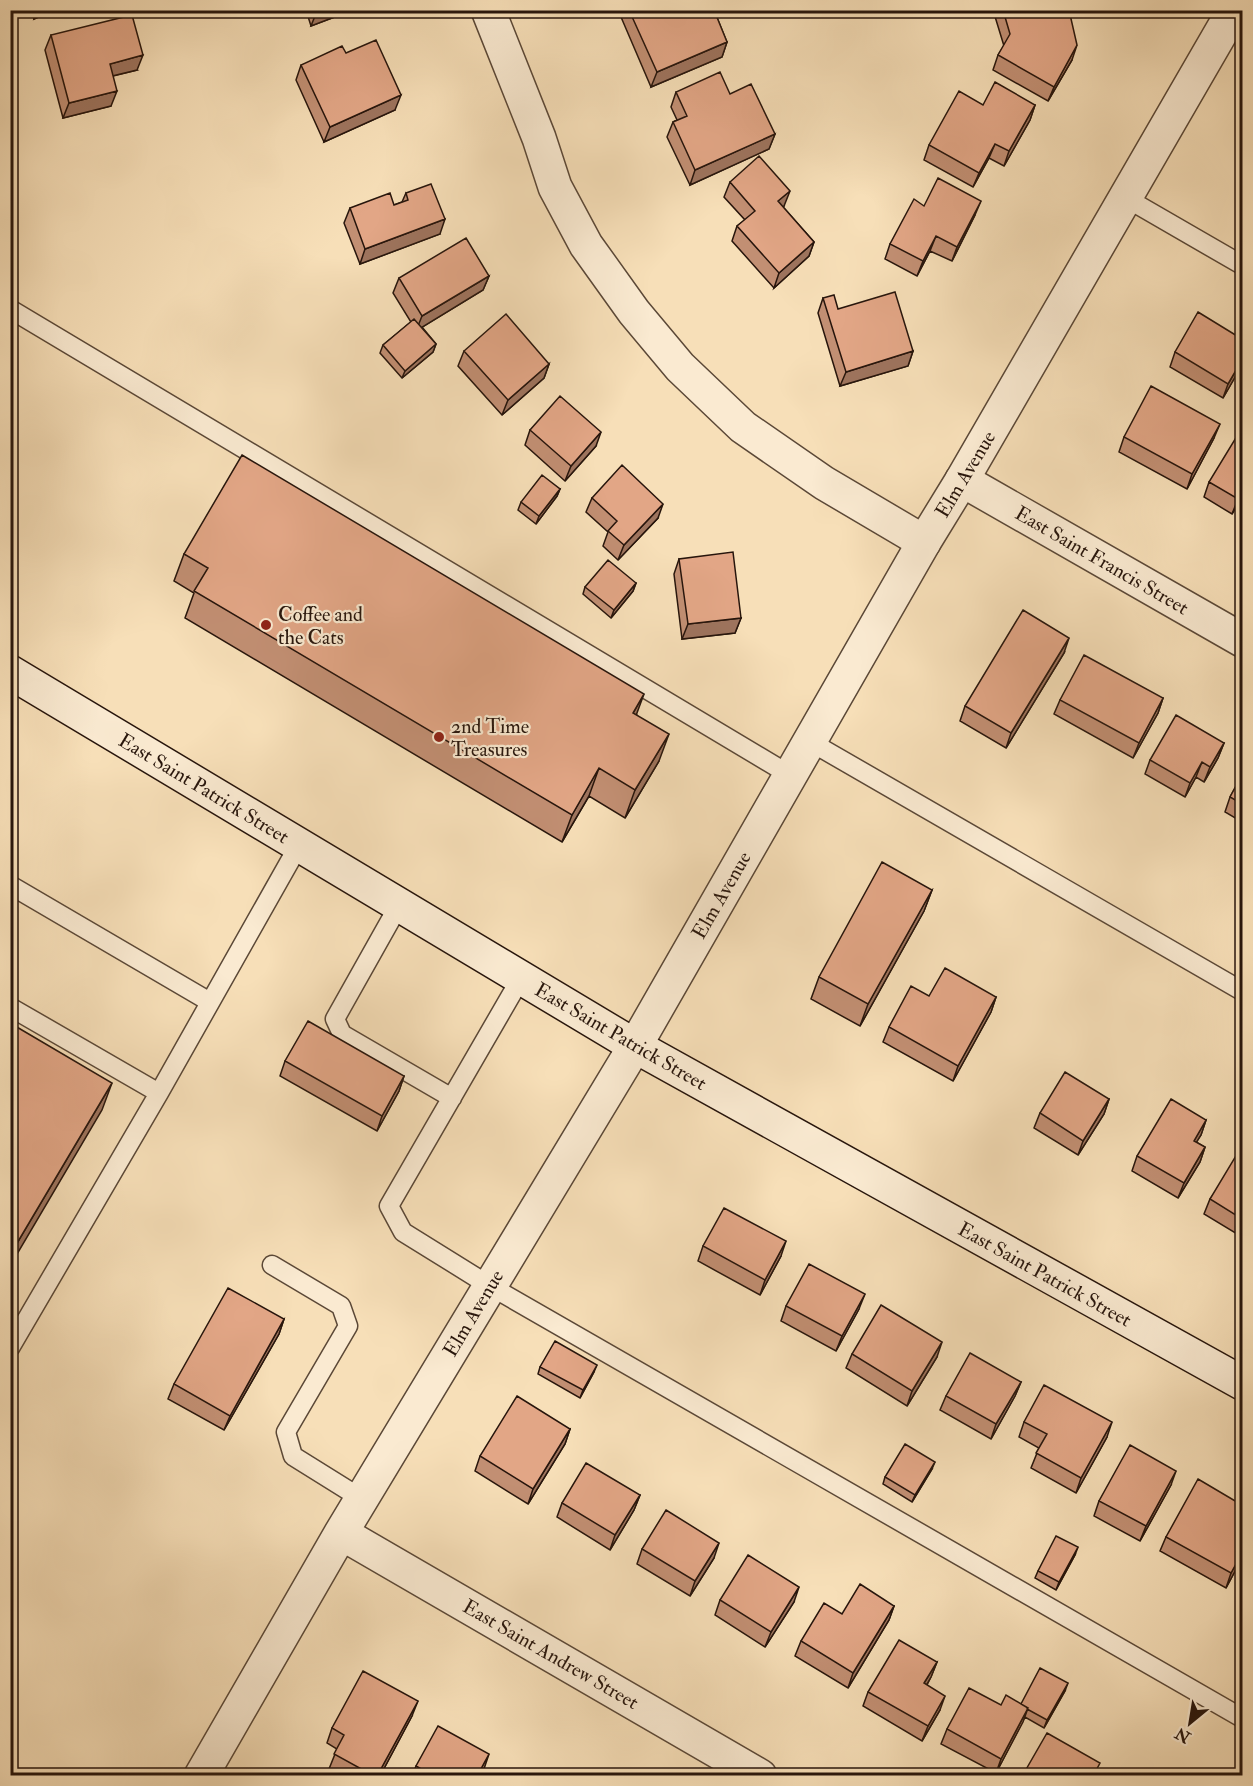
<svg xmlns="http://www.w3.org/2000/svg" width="1253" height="1786" viewBox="0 0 1253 1786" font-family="'IM FELL Double Pica',serif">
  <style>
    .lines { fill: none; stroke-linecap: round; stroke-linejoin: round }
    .service-casing { stroke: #5b4837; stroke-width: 21 }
    .minor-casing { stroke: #5b4837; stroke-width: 36 }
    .tertiary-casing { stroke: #5b4837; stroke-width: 36 }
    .secondary-casing { stroke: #27150c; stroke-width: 36 }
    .service { stroke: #faead1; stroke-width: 18 }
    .minor { stroke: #faead1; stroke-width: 33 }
    .tertiary { stroke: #faead1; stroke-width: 33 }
    .secondary { stroke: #faead1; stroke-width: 33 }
    .wall { fill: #c28f73; stroke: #27150c; stroke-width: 1.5 }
    .shaded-wall { fill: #9e745e; stroke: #27150c; stroke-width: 1.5 }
    .building { fill: #e2a686; stroke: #27150c; stroke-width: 1.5 }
    .poi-dot { fill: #8f2418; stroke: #faead1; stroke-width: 2 }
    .labels { text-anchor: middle; stroke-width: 4.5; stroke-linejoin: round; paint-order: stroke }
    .street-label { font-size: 20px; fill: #27150c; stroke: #faead1 }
    .poi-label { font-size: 20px; fill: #27150c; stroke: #faead1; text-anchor: start }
  </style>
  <rect width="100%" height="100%" fill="#f7dfb8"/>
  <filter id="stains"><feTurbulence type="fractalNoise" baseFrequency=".00333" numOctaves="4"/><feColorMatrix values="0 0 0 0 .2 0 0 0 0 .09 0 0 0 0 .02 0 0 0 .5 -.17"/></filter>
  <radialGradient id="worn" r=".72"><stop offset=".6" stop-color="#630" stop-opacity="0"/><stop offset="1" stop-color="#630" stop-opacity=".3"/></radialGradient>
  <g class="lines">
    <!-- service casing -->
    <g class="service-casing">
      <path id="service" d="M 1126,198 L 1242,265
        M 10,309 L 790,775
        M 809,741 L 1242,991
        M 10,885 L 210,1002
        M 399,905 L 335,1019 L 342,1034 L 452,1098
        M 521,978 L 389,1206 L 403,1232 L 490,1286 L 1242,1718
        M 10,1007 L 159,1093
        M 272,1265 L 341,1306 L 348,1326 L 286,1432 L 293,1456 L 362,1499
        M 10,1348 L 159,1093 L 299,845"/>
    </g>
    <!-- minor casing -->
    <g class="minor-casing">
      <path id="minor" d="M 488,10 L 539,138 L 555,187 L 586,245 L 634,312 L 680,367 L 743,427 L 824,483 L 924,542
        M 962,480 L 1242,640
        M 341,1533 L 760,1776
        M 201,1776 L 341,1533 L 635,1046"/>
    </g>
    <!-- tertiary casing -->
    <g class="tertiary-casing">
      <path id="tertiary" d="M 635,1046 L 924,542 L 962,480 L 1234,10"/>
    </g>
    <!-- secondary casing -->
    <g class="secondary-casing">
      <path id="secondary" d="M 10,672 L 635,1046 L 1242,1383"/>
    </g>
    <!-- service -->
    <use href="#service" class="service"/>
    <!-- minor -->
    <use href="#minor" class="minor"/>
    <!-- tertiary -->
    <use href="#tertiary" class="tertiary"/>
    <!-- secondary -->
    <use href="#secondary" class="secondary"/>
  </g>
  <!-- wall -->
  <path class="wall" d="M 31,10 L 54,10 L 34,19 Z
    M 306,10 L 353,10 L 311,26 Z
    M 618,10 L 714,10 L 727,42 L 722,57 L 651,87 Z
    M 993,10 L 1069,10 L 1072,60 L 1048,101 L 993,70 L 998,55 L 1004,46 Z
    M 51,35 L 137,70 L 113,76 L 111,106 L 63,118 L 45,50 Z
    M 346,53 L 395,110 L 324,142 L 296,80 L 301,65 Z
    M 676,92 L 730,94 L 775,134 L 769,149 L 690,185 L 667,137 L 673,122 L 677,120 L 671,107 Z
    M 983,105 L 1035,105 L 1030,120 L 1004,166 L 989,158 L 973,187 L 924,160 L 929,145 Z
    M 730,182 L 784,206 L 783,207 L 814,242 L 809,256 L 774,288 L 732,241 L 737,226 L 745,220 L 724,197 Z
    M 406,193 L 440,234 L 360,264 L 344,223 L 350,208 L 394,205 L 402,202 Z
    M 924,206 L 975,215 L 952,261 L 930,251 L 917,276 L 885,259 L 890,244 Z
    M 1242,227 L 1242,245 L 1237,242 Z
    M 489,276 L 483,290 L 422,327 L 436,344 L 433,352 L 402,378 L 380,353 L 383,345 L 411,322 L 393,293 L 399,278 Z
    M 823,298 L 838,309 L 913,351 L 908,366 L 840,386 L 818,313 Z
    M 464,351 L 549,364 L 544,378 L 502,415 L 458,366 Z
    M 1175,352 L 1242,365 L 1223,398 L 1170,367 Z
    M 530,430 L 596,446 L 565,481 L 525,445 Z
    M 1124,437 L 1214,438 L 1187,489 L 1119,452 Z
    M 1209,482 L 1242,497 L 1232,514 L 1204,497 Z
    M 560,489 L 557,496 L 536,524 L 518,510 L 521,502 Z
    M 592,498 L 658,518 L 618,560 L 603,546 L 608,532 L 586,512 Z
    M 184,554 L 637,715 L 659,761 L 625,818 L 589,796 L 562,842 L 185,618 L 194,593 L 174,581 Z
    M 679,559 L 741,618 L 735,633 L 682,639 L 674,574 Z
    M 636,583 L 633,591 L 611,618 L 583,594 L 585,587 Z
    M 1064,653 L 1006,748 L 960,721 L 965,706 Z
    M 1163,698 L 1158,713 L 1133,758 L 1054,714 L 1060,700 Z
    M 1224,743 L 1218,758 L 1204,782 L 1196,777 L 1185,797 L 1145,774 L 1150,760 Z
    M 1242,775 L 1242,822 L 1225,812 L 1230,797 Z
    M 932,890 L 924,911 L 860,1026 L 811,999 L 819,977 Z
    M 996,997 L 991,1012 L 953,1081 L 883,1042 L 889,1027 Z
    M 285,1061 L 404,1076 L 399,1091 L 377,1131 L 280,1076 Z
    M 1109,1099 L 1104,1114 L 1078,1155 L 1034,1128 L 1040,1113 Z
    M 1206,1120 L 1201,1135 L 1196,1142 L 1205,1147 L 1200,1162 L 1178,1198 L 1132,1171 L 1137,1156 Z
    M 1242,1158 L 1242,1237 L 1204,1214 L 1210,1199 Z
    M 703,1246 L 781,1256 L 760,1295 L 698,1261 Z
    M 786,1306 L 859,1309 L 836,1351 L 781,1321 Z
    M 284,1319 L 279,1334 L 224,1430 L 168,1399 L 174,1384 Z
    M 852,1354 L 937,1357 L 907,1406 L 846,1368 Z
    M 540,1367 L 594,1372 L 580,1398 L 538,1374 Z
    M 1021,1382 L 1015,1396 L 991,1439 L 940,1410 L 946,1396 Z
    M 1024,1422 L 1107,1437 L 1076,1493 L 1031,1468 L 1039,1448 L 1019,1437 Z
    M 570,1429 L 565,1444 L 528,1504 L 475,1471 L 480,1456 Z
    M 932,1469 L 912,1502 L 883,1484 L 885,1477 Z
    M 1171,1485 L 1140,1541 L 1094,1516 L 1099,1501 Z
    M 640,1495 L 634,1510 L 610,1550 L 557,1517 L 562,1503 Z
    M 1166,1537 L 1242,1558 L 1226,1588 L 1160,1551 Z
    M 642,1549 L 714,1558 L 690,1596 L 637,1564 Z
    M 1075,1555 L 1056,1590 L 1035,1578 L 1038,1571 Z
    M 720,1600 L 794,1602 L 765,1647 L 715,1615 Z
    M 894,1606 L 889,1620 L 848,1688 L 795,1656 L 801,1641 L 842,1614 Z
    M 937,1662 L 931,1677 L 927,1685 L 940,1710 L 922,1741 L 863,1706 L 868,1692 Z
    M 1065,1691 L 1044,1728 L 1025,1717 L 996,1773 L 941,1744 L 947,1729 L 1001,1705 L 1021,1704 Z
    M 412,1716 L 380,1776 L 341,1776 L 329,1769 L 337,1749 L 327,1743 L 332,1728 Z
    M 416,1766 L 484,1769 L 480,1776 L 412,1776 Z"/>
  <!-- shaded-wall -->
  <path class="shaded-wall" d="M 37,10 L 54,10 L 34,19 Z
    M 318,10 L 353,10 L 311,26 L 317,11 Z
    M 727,42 L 722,57 L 651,87 L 657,72 Z
    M 1077,45 L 1072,60 L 1048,101 L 1054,87 Z
    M 143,55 L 137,70 L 104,78 L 110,64 Z
    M 117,91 L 111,106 L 63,118 L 69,103 Z
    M 401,95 L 395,110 L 324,142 L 330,127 Z
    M 1035,105 L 1030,120 L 1004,166 L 1009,151 Z
    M 775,134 L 769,149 L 690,185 L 695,170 Z
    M 995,144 L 989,158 L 973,187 L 979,173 Z
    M 790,191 L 784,206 L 772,216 L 778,201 Z
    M 981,201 L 975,215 L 952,261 L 957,247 Z
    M 445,219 L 440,234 L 360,264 L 365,249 Z
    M 936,236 L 930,251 L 917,276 L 923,261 Z
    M 814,242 L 809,256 L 774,288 L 779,273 Z
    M 489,276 L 483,290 L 416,331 L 422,316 Z
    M 436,344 L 433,352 L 402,378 L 405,371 Z
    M 913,351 L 908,366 L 840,386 L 846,372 Z
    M 1242,360 L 1242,365 L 1223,398 L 1228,384 Z
    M 549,364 L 544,378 L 502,415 L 508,400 Z
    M 1220,424 L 1214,438 L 1187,489 L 1192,474 Z
    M 601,432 L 596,446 L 565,481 L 571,466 Z
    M 560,489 L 557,496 L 536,524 L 539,516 Z
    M 1242,492 L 1242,497 L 1232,514 L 1238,499 Z
    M 663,504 L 658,518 L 618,560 L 624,545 Z
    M 636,583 L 633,591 L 611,618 L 614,610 Z
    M 741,618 L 735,633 L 682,639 L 688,624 Z
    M 1069,638 L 1064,653 L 1006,748 L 1011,733 Z
    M 644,694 L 634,721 L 633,713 Z
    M 1163,698 L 1158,713 L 1133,758 L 1139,743 Z
    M 669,734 L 659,761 L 625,818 L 635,790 Z
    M 1224,743 L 1218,758 L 1204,782 L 1210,767 Z
    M 1202,762 L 1196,777 L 1185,797 L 1190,783 Z
    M 599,768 L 589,796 L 562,842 L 572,815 Z
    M 932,890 L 924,911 L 860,1026 L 868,1004 Z
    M 996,997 L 991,1012 L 953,1081 L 958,1066 Z
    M 404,1076 L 399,1091 L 377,1131 L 382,1116 Z
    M 112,1083 L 102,1110 L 10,1266 L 10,1255 Z
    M 1109,1099 L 1104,1114 L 1078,1155 L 1083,1141 Z
    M 1206,1120 L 1201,1135 L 1188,1156 L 1194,1141 Z
    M 1205,1147 L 1200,1162 L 1178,1198 L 1184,1183 Z
    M 786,1241 L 781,1256 L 760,1295 L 765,1280 Z
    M 865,1294 L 859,1309 L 836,1351 L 842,1336 Z
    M 284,1319 L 279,1334 L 224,1430 L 230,1416 Z
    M 942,1342 L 937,1357 L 907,1406 L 912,1391 Z
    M 597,1365 L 594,1372 L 580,1398 L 583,1390 Z
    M 1021,1382 L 1015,1396 L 991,1439 L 996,1424 Z
    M 1112,1422 L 1107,1437 L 1076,1493 L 1081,1478 Z
    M 570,1429 L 565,1444 L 528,1504 L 533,1489 Z
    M 935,1462 L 932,1469 L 912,1502 L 915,1495 Z
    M 1176,1471 L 1171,1485 L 1140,1541 L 1146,1526 Z
    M 640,1495 L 634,1510 L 610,1550 L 615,1535 Z
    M 719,1543 L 714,1558 L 690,1596 L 695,1581 Z
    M 1078,1547 L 1075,1555 L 1056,1590 L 1059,1582 Z
    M 1242,1553 L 1242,1558 L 1226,1588 L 1231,1573 Z
    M 799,1587 L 794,1602 L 765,1647 L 771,1632 Z
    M 894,1606 L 889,1620 L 848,1688 L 853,1673 Z
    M 937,1662 L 931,1677 L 919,1698 L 924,1683 Z
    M 1068,1683 L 1065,1691 L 1044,1728 L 1047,1720 Z
    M 945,1696 L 940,1710 L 922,1741 L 928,1726 Z
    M 418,1701 L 412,1716 L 380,1776 L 377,1776 Z
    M 1028,1708 L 1023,1722 L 996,1773 L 1001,1759 Z
    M 489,1754 L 484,1769 L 480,1776 L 477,1776 Z"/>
  <!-- building -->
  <path class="building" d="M 629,10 L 714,10 L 727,42 L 657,72 Z
    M 1003,10 L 1069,10 L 1077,45 L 1054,87 L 998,55 L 1010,34 Z
    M 132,15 L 143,55 L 110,64 L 117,91 L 69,103 L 51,35 Z
    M 376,40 L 401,95 L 330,127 L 301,65 L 342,46 L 346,53 Z
    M 720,72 L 730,94 L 751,84 L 775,134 L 695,170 L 673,122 L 687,116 L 676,92 Z
    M 995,82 L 1035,105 L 1009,151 L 995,144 L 979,173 L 929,145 L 959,91 L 983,105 Z
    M 759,156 L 790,191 L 778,201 L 814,242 L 779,273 L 737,226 L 755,211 L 730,182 Z
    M 938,178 L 981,201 L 957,247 L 936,236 L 923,261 L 890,244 L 914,199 L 924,206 Z
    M 431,184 L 445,219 L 365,249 L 350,208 L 390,193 L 394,205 L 408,200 L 406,193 Z
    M 466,238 L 489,276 L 422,316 L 399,278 Z
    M 895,292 L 913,351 L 846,372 L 823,298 L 834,295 L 838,309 Z
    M 1198,312 L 1242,339 L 1242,360 L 1228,384 L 1175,352 Z
    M 506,314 L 549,364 L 508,400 L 464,351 Z
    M 414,319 L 436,344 L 405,371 L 383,345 Z
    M 1151,386 L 1220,424 L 1192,474 L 1124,437 Z
    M 560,396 L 601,432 L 571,466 L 530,430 Z
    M 1237,436 L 1242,439 L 1242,492 L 1238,499 L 1209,482 Z
    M 242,455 L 644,694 L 633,713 L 669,734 L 635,790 L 599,768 L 572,815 L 194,591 L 208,568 L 184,554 Z
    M 622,465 L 663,504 L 624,545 L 608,531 L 617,521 L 592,498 Z
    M 542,475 L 560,489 L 539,516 L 521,502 Z
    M 733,552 L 741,618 L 688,624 L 679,559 Z
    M 608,560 L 636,583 L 614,610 L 585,587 Z
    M 1023,610 L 1069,638 L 1011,733 L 965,706 Z
    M 1084,655 L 1163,698 L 1139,743 L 1060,700 Z
    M 1176,715 L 1224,743 L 1210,767 L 1202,762 L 1190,783 L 1150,760 Z
    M 1242,775 L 1242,804 L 1230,797 Z
    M 882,862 L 932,890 L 868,1004 L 819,977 Z
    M 945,968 L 996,997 L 958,1066 L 889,1027 L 911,986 L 929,996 Z
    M 308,1021 L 404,1076 L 382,1116 L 285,1061 Z
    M 10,1023 L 112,1083 L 10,1255 Z
    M 1065,1072 L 1109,1099 L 1083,1141 L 1040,1113 Z
    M 1171,1099 L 1206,1120 L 1194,1141 L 1205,1147 L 1184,1183 L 1137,1156 Z
    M 1237,1154 L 1242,1158 L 1242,1219 L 1210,1199 Z
    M 724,1208 L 786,1241 L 765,1280 L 703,1246 Z
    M 809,1264 L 865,1294 L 842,1336 L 786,1306 Z
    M 228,1288 L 284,1319 L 230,1416 L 174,1384 Z
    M 881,1305 L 942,1342 L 912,1391 L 852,1354 Z
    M 555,1341 L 597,1365 L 583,1390 L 540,1367 Z
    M 970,1353 L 1021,1382 L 996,1424 L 946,1396 Z
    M 1044,1385 L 1112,1422 L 1081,1478 L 1036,1453 L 1047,1434 L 1024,1422 Z
    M 517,1396 L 570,1429 L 533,1489 L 480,1456 Z
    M 905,1444 L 935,1462 L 915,1495 L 885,1477 Z
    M 1130,1445 L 1176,1471 L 1146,1526 L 1099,1501 Z
    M 586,1463 L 640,1495 L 615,1535 L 562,1503 Z
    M 1198,1479 L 1242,1505 L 1242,1553 L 1231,1573 L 1166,1537 Z
    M 666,1510 L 719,1543 L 695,1581 L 642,1549 Z
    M 1056,1536 L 1078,1547 L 1059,1582 L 1038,1571 Z
    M 748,1555 L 799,1587 L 771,1632 L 720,1600 Z
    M 860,1584 L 894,1606 L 853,1673 L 801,1641 L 824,1603 L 842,1614 Z
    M 899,1640 L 937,1662 L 924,1683 L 945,1696 L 928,1726 L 868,1692 Z
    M 1040,1668 L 1068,1683 L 1047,1720 L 1027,1709 L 1028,1708 L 1021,1704 Z
    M 363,1671 L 418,1701 L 377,1776 L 374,1776 L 334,1754 L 344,1735 L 332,1728 Z
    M 969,1688 L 1001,1705 L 1006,1695 L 1028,1708 L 1001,1759 L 947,1729 Z
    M 438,1726 L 489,1754 L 477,1776 L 433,1776 L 416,1766 Z
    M 1047,1733 L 1100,1763 L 1093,1776 L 1029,1776 L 1024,1773 Z
    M 517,1771 L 525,1776 L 515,1776 Z"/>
  <!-- markers -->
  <g class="poi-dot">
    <circle cx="266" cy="625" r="6"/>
    <circle cx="439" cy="737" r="6"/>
  </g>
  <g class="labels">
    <!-- street labels -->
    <g class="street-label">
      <text transform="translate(965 474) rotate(-59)" y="7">Elm Avenue</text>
      <text transform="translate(1102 560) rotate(30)" y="7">East Saint Francis Street</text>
      <text transform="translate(204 788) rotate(31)" y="7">East Saint Patrick Street</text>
      <text transform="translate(721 895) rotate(-60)" y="7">Elm Avenue</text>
      <text transform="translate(621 1036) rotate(30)" y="7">East Saint Patrick Street</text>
      <text transform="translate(1045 1274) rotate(29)" y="7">East Saint Patrick Street</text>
      <text transform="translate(473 1313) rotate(-59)" y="7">Elm Avenue</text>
      <text transform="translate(551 1654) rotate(30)" y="7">East Saint Andrew Street</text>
    </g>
    <!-- poi labels -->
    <g class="poi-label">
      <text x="278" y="621">Coffee and<tspan x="278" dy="23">the Cats</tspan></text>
      <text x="451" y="733">2nd Time<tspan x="451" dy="23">Treasures</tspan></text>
    </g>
  </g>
  <!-- margin -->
  <rect width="1253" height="1786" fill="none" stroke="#f7dfb8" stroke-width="36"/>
  <rect x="12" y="12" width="1229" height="1762" fill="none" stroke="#27150c" stroke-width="3"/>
  <rect x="18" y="18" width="1217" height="1750" fill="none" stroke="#27150c" stroke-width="1.5"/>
  <!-- north arrow -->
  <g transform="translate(1190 1723) rotate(210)" stroke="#faead1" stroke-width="4.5" paint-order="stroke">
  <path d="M0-4.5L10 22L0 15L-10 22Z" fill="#27150c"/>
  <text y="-9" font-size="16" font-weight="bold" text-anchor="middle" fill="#27150c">N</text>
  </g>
  <rect width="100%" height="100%" filter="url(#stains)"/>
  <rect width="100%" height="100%" fill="url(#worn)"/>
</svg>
